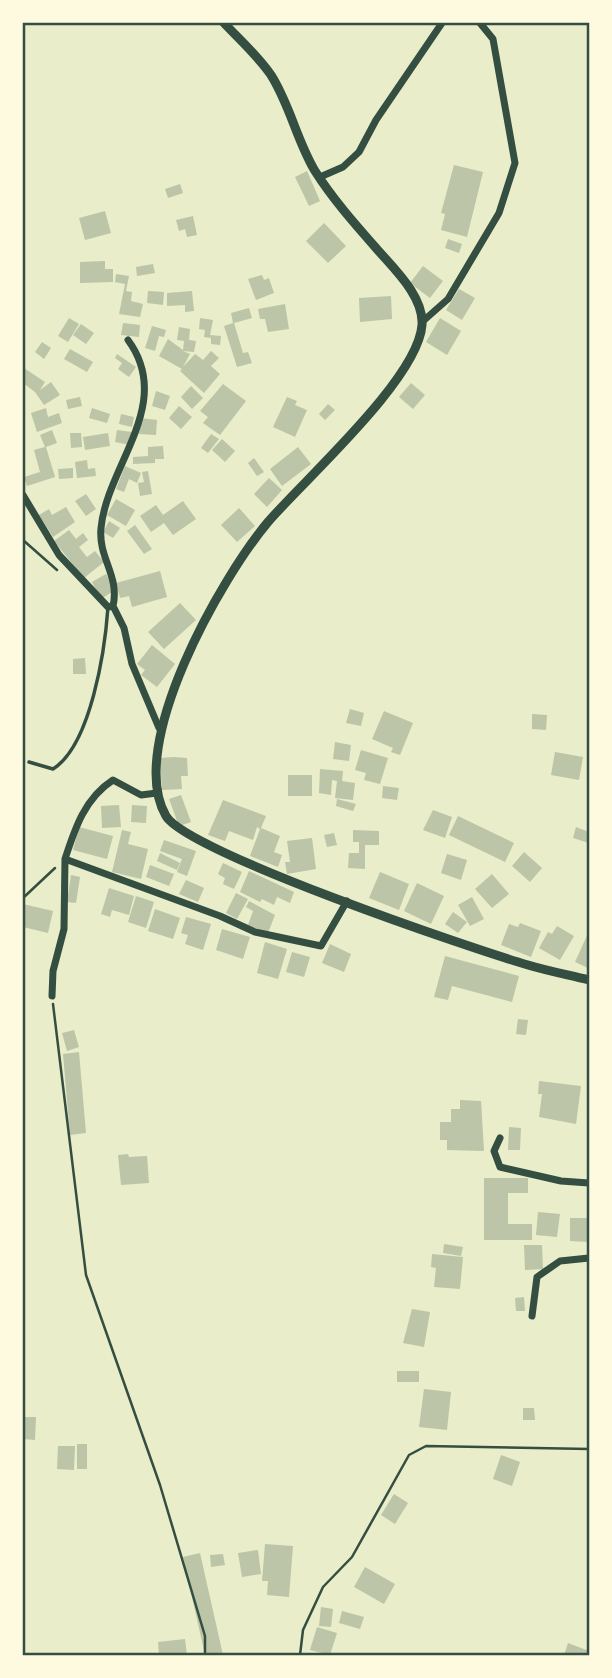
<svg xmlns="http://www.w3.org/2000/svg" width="612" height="1678" viewBox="0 0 612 1678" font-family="Ubuntu,sans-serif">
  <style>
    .building { fill: #bcc5a7 }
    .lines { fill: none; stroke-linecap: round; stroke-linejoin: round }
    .path { stroke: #344e41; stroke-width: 2.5 }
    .service { stroke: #344e41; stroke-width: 3.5 }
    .minor { stroke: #344e41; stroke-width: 7 }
    .tertiary { stroke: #344e41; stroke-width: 9 }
    .neatline { fill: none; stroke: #344e41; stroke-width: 2.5 }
  </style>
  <rect width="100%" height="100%" fill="#e9edc9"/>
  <!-- building -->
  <path class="building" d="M 454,165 L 483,172 L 467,237 L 441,230 L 445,214 L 441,213 Z
    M 307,171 L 320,201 L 309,206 L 295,177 Z
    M 180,184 L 183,193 L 168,198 L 165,189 Z
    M 105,211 L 111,233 L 85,240 L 79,218 Z
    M 193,216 L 197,235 L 187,237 L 185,229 L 179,231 L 176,220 Z
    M 324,223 L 346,246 L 328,263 L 306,241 Z
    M 448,239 L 462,244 L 459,253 L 445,248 Z
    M 105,261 L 105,269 L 113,269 L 113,282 L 80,283 L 80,262 Z
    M 153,264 L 155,273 L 137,276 L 136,267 Z
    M 423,266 L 443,281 L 430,298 L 410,283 Z
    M 116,274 L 129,276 L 126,291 L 132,292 L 131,301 L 143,304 L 140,317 L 119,314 L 125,284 L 115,282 Z
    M 262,275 L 264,280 L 269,278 L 274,293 L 256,300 L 248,279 Z
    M 459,289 L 475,298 L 462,320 L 446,310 Z
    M 148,291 L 164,292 L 163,305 L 147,303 Z
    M 192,291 L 194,311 L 185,312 L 185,305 L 167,306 L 167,293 Z
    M 391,296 L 392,319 L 360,322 L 359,298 Z
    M 285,304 L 289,329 L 268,332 L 265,319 L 260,319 L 258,309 Z
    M 249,308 L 252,318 L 234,323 L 243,353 L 248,352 L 252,363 L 237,367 L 224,326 L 233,323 L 231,313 Z
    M 69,318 L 79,324 L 68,342 L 58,336 Z
    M 200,318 L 213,320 L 210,335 L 221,336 L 220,345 L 211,344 L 211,338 L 204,337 L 205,330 L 199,329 Z
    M 440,318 L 461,331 L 447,355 L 426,342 Z
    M 123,323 L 140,325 L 139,337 L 121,335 Z
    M 81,324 L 94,333 L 86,344 L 73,335 Z
    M 152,326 L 166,330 L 164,337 L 159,336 L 155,351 L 145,348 Z
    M 179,327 L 190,329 L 189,340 L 196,341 L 194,352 L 183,351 L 190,354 L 183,367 L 195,354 L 203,360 L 211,351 L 219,358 L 211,366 L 220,374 L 204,393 L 180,371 L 182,369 L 159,356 L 168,339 L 183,350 L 184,341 L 177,340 Z
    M 42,342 L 51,348 L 44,359 L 35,352 Z
    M 70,349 L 93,362 L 87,372 L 64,359 Z
    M 117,354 L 136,367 L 129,377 L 118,369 L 122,363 L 115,358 Z
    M 24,368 L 45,382 L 40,390 L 51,382 L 60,395 L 44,405 L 35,392 L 23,383 Z
    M 411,383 L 425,395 L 413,409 L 399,397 Z
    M 223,384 L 246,401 L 220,435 L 203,423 L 208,417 L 200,411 Z
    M 191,386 L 203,398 L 192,409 L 181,397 Z
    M 156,391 L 170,396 L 165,410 L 152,406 Z
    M 80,397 L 82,406 L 68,409 L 66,400 Z
    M 287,397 L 297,401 L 295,405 L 307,410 L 295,437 L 273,427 Z
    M 328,404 L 335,410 L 325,420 L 319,414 Z
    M 179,406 L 192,417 L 181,429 L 169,418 Z
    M 46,408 L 48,417 L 59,413 L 62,423 L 37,432 L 31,413 Z
    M 92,408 L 110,414 L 107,423 L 89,418 Z
    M 121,414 L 134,417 L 132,427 L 119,424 Z
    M 140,418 L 157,420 L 156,435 L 139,434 Z
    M 52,430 L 57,443 L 46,447 L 55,477 L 27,486 L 24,477 L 40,472 L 34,450 L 45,447 L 40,435 Z
    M 117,430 L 132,432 L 130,445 L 115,442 Z
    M 70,433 L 81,433 L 82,447 L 71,448 Z
    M 108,433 L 110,446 L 85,450 L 83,437 Z
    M 211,434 L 219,439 L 208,453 L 201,448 Z
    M 222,439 L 235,451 L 225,462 L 212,450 Z
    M 163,446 L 164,459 L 155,459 L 155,463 L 133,464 L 133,457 L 148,456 L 148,447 Z
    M 298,447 L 311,464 L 282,486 L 270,469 Z
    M 254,458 L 264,472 L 257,476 L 248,463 Z
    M 87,460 L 88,469 L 95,468 L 96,476 L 77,478 L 75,462 Z
    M 125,466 L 141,473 L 137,483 L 129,479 L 124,492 L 116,489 Z
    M 73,468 L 73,478 L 59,479 L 58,469 Z
    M 148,471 L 152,494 L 140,496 L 138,483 L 144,482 L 142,472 Z
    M 269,478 L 282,490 L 267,507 L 254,494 Z
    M 86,494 L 96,509 L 86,516 L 75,501 Z
    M 116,499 L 135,510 L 126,526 L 107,515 Z
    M 183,501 L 196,519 L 173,535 L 164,523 L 151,532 L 140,516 L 156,505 L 163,515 Z
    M 66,507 L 75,522 L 53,537 L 39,515 L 49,509 L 52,515 Z
    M 239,508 L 255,526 L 237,542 L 221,525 Z
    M 109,521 L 120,528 L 113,538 L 103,532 Z
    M 135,525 L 152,549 L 144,554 L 127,531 Z
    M 69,530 L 76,539 L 83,533 L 88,540 L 79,547 L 87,557 L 95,551 L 104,562 L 84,578 L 54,541 Z
    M 160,571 L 167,597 L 132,607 L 129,596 L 120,598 L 116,583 Z
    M 106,574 L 115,590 L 101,599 L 92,582 Z
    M 180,603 L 196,620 L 164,649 L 148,632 Z
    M 152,645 L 175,664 L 157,687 L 141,675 L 145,670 L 137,664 Z
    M 85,658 L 86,674 L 73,674 L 73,659 Z
    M 350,709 L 364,713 L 361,726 L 346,723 Z
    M 384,711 L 413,723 L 400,755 L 391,752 L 393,748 L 372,739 Z
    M 532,714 L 547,715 L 546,730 L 532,729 Z
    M 335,742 L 351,745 L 349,761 L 333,759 Z
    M 361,750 L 388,758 L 380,784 L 364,780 L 366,773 L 355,770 Z
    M 555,752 L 583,757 L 579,780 L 551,775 Z
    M 174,757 L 187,758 L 188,776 L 181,776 L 182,789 L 162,790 L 160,758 Z
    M 320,769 L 343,771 L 342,781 L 355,783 L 353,800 L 335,798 L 337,781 L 332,780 L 331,795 L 319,793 Z
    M 288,775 L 312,775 L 312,796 L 288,796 Z
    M 383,786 L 399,788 L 397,800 L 382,798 Z
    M 181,795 L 191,822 L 179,826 L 169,799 Z
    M 337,799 L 356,804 L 353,811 L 336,806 Z
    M 223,800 L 266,816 L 261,828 L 280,836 L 274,852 L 282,855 L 278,867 L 250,856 L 260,829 L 257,827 L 253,840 L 229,831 L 225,841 L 208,835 Z
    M 119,805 L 121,827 L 102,828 L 101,806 Z
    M 132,805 L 147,806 L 146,823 L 131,822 Z
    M 433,810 L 452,817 L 445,838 L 423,830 Z
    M 458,816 L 514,843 L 505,862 L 449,835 Z
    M 79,827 L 113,836 L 107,859 L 73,850 Z
    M 576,827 L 589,832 L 589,843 L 573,838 Z
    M 122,830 L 131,832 L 128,844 L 148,849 L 141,879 L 112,872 Z
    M 353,830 L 379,831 L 379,845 L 365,845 L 365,869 L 348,868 L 349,853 L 359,853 L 359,842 L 363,842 L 353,842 Z
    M 334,833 L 337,845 L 327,847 L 324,835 Z
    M 312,838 L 316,869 L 287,874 L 285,862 L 290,862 L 287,841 Z
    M 164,840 L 196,851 L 187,876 L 177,872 L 182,859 L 160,851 Z
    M 524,852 L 542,868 L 530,882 L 512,866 Z
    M 160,853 L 180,863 L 177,870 L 157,861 Z
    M 447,854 L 467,860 L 461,880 L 441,873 Z
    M 223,863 L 242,872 L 234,889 L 223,884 L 225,878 L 218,874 Z
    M 150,865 L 174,874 L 169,886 L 146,877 Z
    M 249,871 L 294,892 L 290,903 L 277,897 L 274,905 L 262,899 L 260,902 L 240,892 Z
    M 380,872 L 409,884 L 399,910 L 369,898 Z
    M 492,874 L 509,894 L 492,908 L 475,889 Z
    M 71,875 L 80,877 L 76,903 L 67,902 Z
    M 186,880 L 204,888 L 198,902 L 179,894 Z
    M 417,883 L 444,896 L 431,924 L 404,911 Z
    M 109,888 L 134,896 L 129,915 L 112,910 L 110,917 L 101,914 Z
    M 236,893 L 248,899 L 237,919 L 226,913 Z
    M 136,896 L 154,902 L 146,928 L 128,922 Z
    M 472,897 L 484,919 L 470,926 L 458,905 Z
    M 249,901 L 275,915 L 268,933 L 248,925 L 253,911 L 246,907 Z
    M 23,904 L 53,911 L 48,933 L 23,927 Z
    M 155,909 L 180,918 L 173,939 L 148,931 Z
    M 453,912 L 467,922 L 458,933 L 445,924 Z
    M 186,917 L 211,924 L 203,950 L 185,944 L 188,935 L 181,933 Z
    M 520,923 L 541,931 L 531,957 L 501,945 L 509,924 L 518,927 Z
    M 557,926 L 574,936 L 560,960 L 539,948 L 548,932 L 552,934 Z
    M 222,929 L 250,937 L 243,959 L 216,950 Z
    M 589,931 L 589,966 L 588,968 L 575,962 Z
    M 265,942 L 287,949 L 278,979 L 257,973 Z
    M 330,944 L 351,954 L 344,972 L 322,963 Z
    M 292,952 L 310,957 L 304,977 L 286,972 Z
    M 445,956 L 519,976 L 512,1002 L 452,986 L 448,1000 L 434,997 Z
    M 518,1019 L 528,1020 L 526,1035 L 516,1034 Z
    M 74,1030 L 79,1047 L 67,1051 L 62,1033 Z
    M 79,1052 L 86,1133 L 70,1135 L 63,1054 Z
    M 539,1081 L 581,1086 L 576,1124 L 539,1117 L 542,1094 L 538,1094 Z
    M 460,1100 L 481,1101 L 484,1151 L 447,1150 L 447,1140 L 440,1140 L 440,1122 L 451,1122 L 451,1109 L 460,1109 Z
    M 509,1127 L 521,1128 L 520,1150 L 508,1150 Z
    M 128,1154 L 129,1157 L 147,1156 L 149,1183 L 121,1185 L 118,1155 Z
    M 484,1178 L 528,1178 L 528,1193 L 508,1193 L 508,1224 L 532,1224 L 532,1240 L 484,1240 Z
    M 538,1212 L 560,1214 L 557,1237 L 536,1235 Z
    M 570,1218 L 589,1218 L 589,1242 L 570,1241 Z
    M 444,1244 L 463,1247 L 461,1256 L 443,1253 Z
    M 524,1245 L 542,1245 L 543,1269 L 525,1270 Z
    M 432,1254 L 463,1257 L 460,1289 L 434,1287 L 436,1268 L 431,1267 Z
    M 524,1297 L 525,1311 L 516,1311 L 515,1298 Z
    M 412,1309 L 430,1312 L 424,1347 L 403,1343 Z
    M 397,1371 L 419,1371 L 419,1382 L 397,1382 Z
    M 424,1389 L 451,1392 L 447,1430 L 419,1427 Z
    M 523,1408 L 534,1408 L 535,1420 L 523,1420 Z
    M 23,1417 L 36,1417 L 35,1440 L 23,1439 Z
    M 77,1444 L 87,1444 L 87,1469 L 77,1469 Z
    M 58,1446 L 75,1446 L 74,1470 L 57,1469 Z
    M 501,1455 L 520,1462 L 512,1486 L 493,1479 Z
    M 394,1494 L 408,1503 L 395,1524 L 381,1515 Z
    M 265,1544 L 293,1546 L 289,1597 L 267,1595 L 268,1581 L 262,1581 Z
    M 258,1550 L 261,1574 L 242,1577 L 238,1553 Z
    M 200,1553 L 223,1655 L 205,1655 L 183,1557 Z
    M 223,1554 L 225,1565 L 211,1567 L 210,1555 Z
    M 365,1567 L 395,1584 L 384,1604 L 354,1587 Z
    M 321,1607 L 333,1609 L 331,1627 L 319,1626 Z
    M 342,1611 L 364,1617 L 360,1629 L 339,1623 Z
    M 317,1627 L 337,1633 L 330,1655 L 310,1650 Z
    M 185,1639 L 187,1655 L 159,1655 L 158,1642 Z
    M 568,1643 L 589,1651 L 589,1655 L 564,1655 Z"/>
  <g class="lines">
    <!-- path -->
    <path class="path" d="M 23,540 L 57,570
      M 23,898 L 55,868
      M 53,1004 L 86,1275 L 160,1485 L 205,1636 L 205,1655
      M 300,1655 L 303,1630 L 323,1587 L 352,1557 L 409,1455 L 426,1446 L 589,1449"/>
    <!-- service -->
    <path class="service" d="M 29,762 L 53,769 C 91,745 105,650 108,607"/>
    <!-- minor -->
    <path class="minor" d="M 320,177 L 343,167 L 359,152 L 376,120 L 442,23
      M 422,322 L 448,299 L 499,213 L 515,163 L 493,39 L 480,23
      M 23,495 L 59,555 L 108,607 L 113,606 L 124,628 L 132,664 L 159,728
      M 113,606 C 120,576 98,558 101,528 C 107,465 175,404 128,340
      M 157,793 L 141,795 L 113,780 C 85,798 75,828 65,859 L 220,916 L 255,932 L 321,946 L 347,901
      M 52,996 L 53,971 L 64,929 L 65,859
      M 500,1138 L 494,1151 L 500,1167 L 561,1181 L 589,1183
      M 532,1316 L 537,1277 L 560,1261 L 589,1258"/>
    <!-- tertiary -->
    <path class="tertiary" d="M 224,23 C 239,39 258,56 271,75 C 290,105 297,141 315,171 C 332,198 354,223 376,248 C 393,268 424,296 422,325 C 418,379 305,479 268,522 C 221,578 125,746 166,816 C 187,852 473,949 528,965 C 548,971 569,975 589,980"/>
  </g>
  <!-- border -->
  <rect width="612" height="1678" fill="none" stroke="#fefae0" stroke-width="49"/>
  <rect x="24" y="24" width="564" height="1630" class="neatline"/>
</svg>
